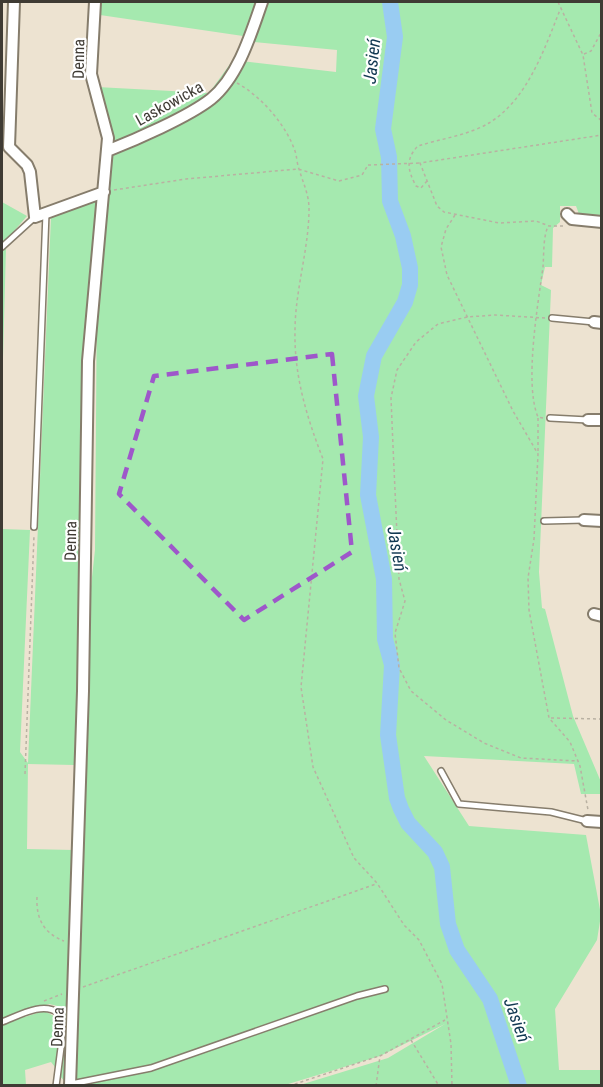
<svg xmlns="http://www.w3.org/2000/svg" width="603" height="1087" viewBox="0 0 603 1087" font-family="'Roboto Condensed',sans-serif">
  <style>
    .green { fill: #a5e9af }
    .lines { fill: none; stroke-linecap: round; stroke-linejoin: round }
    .river { stroke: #99ccf2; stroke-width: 16 }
    .lane-casing { stroke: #867d6c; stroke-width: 8 }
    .street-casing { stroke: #867d6c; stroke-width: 14 }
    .path { stroke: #b9b1a2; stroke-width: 1.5; stroke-dasharray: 3 3; stroke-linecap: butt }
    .lane { stroke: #fff; stroke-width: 5 }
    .street { stroke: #fff; stroke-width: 10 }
    .path-bridge { stroke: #b9b1a2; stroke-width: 1.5; stroke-dasharray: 3 3; stroke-linecap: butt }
    .marked { fill: none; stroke: #9e57ca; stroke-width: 4.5; stroke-dasharray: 12 8; stroke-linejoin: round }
    .labels { text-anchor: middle; stroke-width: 4.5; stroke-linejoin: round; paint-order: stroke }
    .street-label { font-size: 16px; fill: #3f3b34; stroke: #fff }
    .water-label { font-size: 18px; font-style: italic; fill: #123952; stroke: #fff }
  </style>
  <rect width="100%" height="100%" fill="#ede3d1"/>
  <!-- green -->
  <path class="green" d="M 100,2 L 256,2 L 243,36 L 100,15 Z
    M 267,2 L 601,2 L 601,215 L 579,214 L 576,206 L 560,206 L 560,222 L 553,228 L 552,267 L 545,267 L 541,285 L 551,290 L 539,572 L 542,608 L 545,609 L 573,716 L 601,782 L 601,794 L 581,794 L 574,764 L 424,756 L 469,826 L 586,835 L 601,915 L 597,940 L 555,1009 L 559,1070 L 601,1070 L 601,1085 L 300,1085 L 388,1058 L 445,1024 L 380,1056 L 285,1085 L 75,1086 L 84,650 L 95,550 L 97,290 L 104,253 L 112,137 L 97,87 L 209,93 L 233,60 L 336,72 L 337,50 L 253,42 Z
    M 97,199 L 100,202 C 95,238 90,274 87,311 C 76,462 81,614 74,765 L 28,764 L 27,849 L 74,850 L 65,1082 L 60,1076 L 64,1023 L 62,1007 L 49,1004 L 2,1020 L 2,529 L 30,530 L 20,752 L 28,763 L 51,217 Z
    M 2,202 L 27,216 L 2,245 Z
    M 6,248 L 2,395 L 2,252 Z
    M 44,1011 L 56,1017 L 60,1040 L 55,1067 L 51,1062 L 25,1070 L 26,1085 L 2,1085 L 2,1024 Z"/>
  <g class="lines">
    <!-- river -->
    <path class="river" d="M 390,2 L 395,37 L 383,129 L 389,157 L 390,201 L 403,236 L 410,268 L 410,285 L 405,302 L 374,356 L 366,396 L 371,437 L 368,495 L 384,579 L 385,639 L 392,665 L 388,735 L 397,798 L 401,809 L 408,823 L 435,852 L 442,867 L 448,924 L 457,950 L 490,999 L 519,1086"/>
    <!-- lane casing -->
    <g class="lane-casing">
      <path id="lane" d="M 2,247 L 35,217
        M 552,318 L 594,322
        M 550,418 L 588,420
        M 544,521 L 584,520
        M 34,527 L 46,213
        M 441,771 L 459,804 L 551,812 L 587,821
        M 2,1022 C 18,1016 43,1001 58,1013 L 62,1040 L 56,1086
        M 71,1084 L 151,1068 L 357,996 L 385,989"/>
    </g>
    <!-- street casing -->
    <g class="street-casing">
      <path id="street" d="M 14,2 L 9,147 L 27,165 L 30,172 L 35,217 L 104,192
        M 107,151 C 135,140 188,117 211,99 C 238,77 251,34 262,2
        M 567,214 L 572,219 L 602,222
        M 594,322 L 602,323
        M 588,420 L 602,420
        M 584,520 L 602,521
        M 594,614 L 602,616
        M 587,821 L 602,822
        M 70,1086 L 83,691 L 88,361 L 108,138 L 91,74 L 95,2"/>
    </g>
    <!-- path -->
    <path class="path" d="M 558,2 L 583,55 L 592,113 L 602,121
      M 584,54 L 591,51 L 602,31
      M 237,83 C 262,97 286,125 295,151 C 297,157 297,164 299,169 C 303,183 309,194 309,209 C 309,249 295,290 295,331 C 294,376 307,418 323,459 L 301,687 L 313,767 L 354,858 L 377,883 L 404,925 L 419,940 L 442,984 L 451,1044 L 452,1086
      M 427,181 L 421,188 L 416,186 C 408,171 405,159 418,146 C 440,139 469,135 489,123 C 527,100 544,50 560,10
      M 114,190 L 186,179 L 298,169 L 339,181 L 362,175 L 368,165
      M 455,215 L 446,229 L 441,247 L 447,275 L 513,411 L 538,454 L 534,539 L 528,578 L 529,610 L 549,718 L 570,742 L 580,766 L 588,810
      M 563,226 L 549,226 L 536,221 L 499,223 L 444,212 L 437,206 L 420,163 L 602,135
      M 545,318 L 495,315 L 467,317 L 438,324 L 416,342 L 397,370 L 391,398 L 393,446 L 399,579 L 405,601 L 395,633 L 399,668 L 411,691 L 446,720 L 484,743 L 521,758 L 577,761
      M 538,418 L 538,452
      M 543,418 L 538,417 C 524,384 538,304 543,267 C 544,254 543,238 548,226
      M 551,718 L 602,719
      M 25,774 L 34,535
      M 37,897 C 36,918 43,933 64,941
      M 83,987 L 376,884
      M 44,1001 L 62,994
      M 411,1040 L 439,1086
      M 289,1086 L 379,1056
      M 376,1086 L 380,1056 L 445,1020"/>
    <!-- lane -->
    <use href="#lane" class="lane"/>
    <!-- street -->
    <use href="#street" class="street"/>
    <!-- path-bridge -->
    <path class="path-bridge" d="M 368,165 L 420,163"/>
  </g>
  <!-- marked area -->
  <path class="marked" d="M 332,354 L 352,552 L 244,620 L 119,494 L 154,376 Z"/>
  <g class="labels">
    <!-- street labels -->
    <g class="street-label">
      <text transform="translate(78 59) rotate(-89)" y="6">Denna</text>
      <text transform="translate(169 103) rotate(-29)" y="6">Laskowicka</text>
      <text transform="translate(70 541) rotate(-89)" y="6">Denna</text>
      <text transform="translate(57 1027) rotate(-88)" y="6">Denna</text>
    </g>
    <!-- water labels -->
    <g class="water-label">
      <text transform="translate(372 61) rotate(-84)" y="6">Jasień</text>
      <text transform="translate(397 549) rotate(80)" y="6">Jasień</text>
      <text transform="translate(517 1020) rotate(70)" y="6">Jasień</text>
    </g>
  </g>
  <!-- border -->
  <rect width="603" height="1087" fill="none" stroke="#3f3b34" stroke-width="6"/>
</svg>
